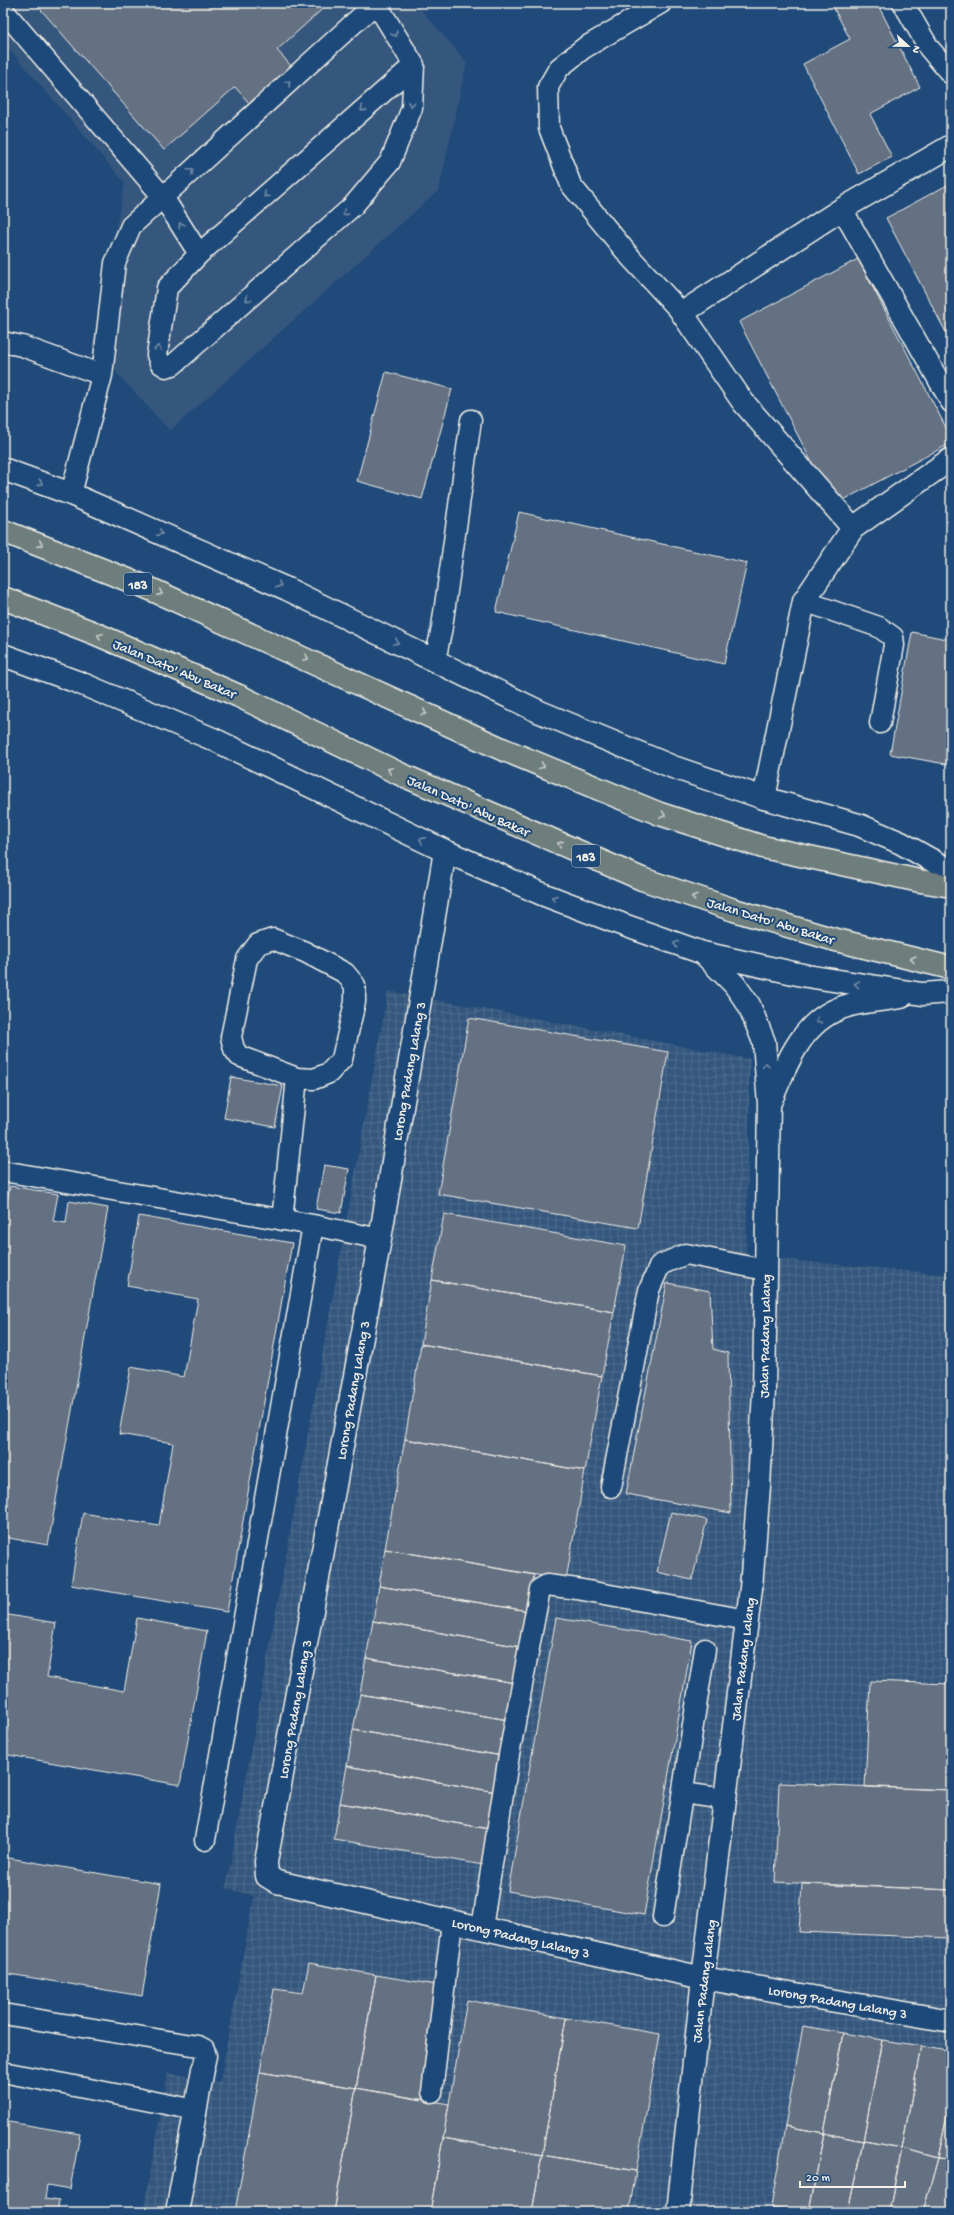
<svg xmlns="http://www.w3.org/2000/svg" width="954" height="2215" viewBox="0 0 954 2215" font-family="'Gochi Hand',sans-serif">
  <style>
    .built { fill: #34567d }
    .industrial { fill: url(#industrial-grid) }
    .building { fill: #647183; stroke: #f4f1e8 }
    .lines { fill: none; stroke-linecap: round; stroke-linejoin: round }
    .lane-casing { stroke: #f4f1e8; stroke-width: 23 }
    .street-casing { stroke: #f4f1e8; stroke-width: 25 }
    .secondary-casing { stroke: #f4f1e8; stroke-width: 25 }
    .highway-casing { stroke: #f4f1e8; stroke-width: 25 }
    .lane { stroke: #1f4a7a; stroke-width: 20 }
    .street { stroke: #1f4a7a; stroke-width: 22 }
    .secondary { stroke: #1f4a7a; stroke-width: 22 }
    .highway { stroke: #6d7e7c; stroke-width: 22 }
    .oneway { stroke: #748da6 }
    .oneway2 { stroke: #cccec8 }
    .labels { text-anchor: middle; stroke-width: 4; stroke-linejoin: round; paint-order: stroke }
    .shield { fill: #1f4a7a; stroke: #b4bfc7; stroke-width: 1 }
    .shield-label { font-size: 13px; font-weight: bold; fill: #f4f1e8 }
    .street-label { font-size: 14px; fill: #f4f1e8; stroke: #1f4a7a }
  </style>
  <defs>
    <pattern id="industrial-grid" width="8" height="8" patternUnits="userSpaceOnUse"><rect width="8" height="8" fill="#34567d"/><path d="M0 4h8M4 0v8" fill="none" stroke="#526f8f"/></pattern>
  </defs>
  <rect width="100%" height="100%" fill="#1f4a7a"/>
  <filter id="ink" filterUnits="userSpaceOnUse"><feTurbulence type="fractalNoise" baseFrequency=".025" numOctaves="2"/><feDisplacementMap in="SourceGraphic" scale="8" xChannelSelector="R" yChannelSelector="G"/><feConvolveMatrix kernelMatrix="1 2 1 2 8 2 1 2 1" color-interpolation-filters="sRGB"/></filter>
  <g filter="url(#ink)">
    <!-- built -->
    <path class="built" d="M 3,3 L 415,3 L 467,62 L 439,190 L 170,431 L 92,346 L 125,183 L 3,42 Z"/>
    <!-- industrial -->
    <path class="industrial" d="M 388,991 L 750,1059 L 746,1256 L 951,1275 L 951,2212 L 143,2212 L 168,2073 L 220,2082 L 254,1896 L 226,1888 Z"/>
    <!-- building -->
    <path class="building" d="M 35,3 L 329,3 L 277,50 L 292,67 L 250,104 L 235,87 L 164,150 Z
      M 831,3 L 877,3 L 920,87 L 870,114 L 892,157 L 859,174 L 803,64 L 850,39 Z
      M 951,183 L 951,342 L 886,218 Z
      M 858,259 L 951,437 L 951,443 L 834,505 L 739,322 Z
      M 386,372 L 452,389 L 422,499 L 357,481 Z
      M 519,512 L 747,563 L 724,664 L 496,612 Z
      M 912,632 L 951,640 L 951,765 L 890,754 Z
      M 469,1018 L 668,1052 L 638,1228 L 438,1194 Z
      M 231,1077 L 283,1086 L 275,1127 L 224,1118 Z
      M 324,1165 L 349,1169 L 341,1213 L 316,1209 Z
      M 10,1186 L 58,1194 L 53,1221 L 66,1223 L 69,1201 L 108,1208 L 48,1545 L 3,1537 L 3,1212 L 5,1213 Z
      M 444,1214 L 626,1246 L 614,1312 L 432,1280 Z
      M 139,1216 L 292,1243 L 227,1612 L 71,1585 L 83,1513 L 159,1526 L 173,1443 L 119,1434 L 131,1367 L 184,1377 L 198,1299 L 127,1286 Z
      M 432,1280 L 614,1312 L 602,1376 L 421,1344 Z
      M 667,1283 L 710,1291 L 713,1349 L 728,1353 L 731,1513 L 626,1494 Z
      M 421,1344 L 602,1376 L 585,1471 L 405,1439 Z
      M 405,1439 L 585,1471 L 566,1580 L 385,1549 Z
      M 671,1512 L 707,1520 L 692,1580 L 657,1572 Z
      M 385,1549 L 534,1575 L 528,1611 L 379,1586 Z
      M 379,1586 L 528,1611 L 521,1647 L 373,1621 Z
      M 3,1614 L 56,1623 L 47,1677 L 124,1691 L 137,1618 L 207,1631 L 180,1785 L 3,1754 Z
      M 556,1618 L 692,1641 L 644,1915 L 508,1891 Z
      M 373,1621 L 521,1647 L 515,1683 L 366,1658 Z
      M 366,1658 L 515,1683 L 508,1720 L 360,1694 Z
      M 870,1681 L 951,1684 L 951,1790 L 865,1787 Z
      M 360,1694 L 508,1720 L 502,1756 L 353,1730 Z
      M 353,1730 L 502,1756 L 496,1792 L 347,1766 Z
      M 347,1766 L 496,1792 L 489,1829 L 340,1803 Z
      M 779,1783 L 951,1790 L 951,1890 L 775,1882 Z
      M 340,1803 L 489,1829 L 483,1865 L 334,1839 Z
      M 3,1857 L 161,1884 L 142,1996 L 3,1973 Z
      M 802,1884 L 951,1890 L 951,1938 L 799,1932 Z
      M 309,1963 L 376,1975 L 356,2088 L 260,2072 L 274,1989 L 303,1993 Z
      M 376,1975 L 442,1986 L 422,2100 L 356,2088 Z
      M 467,2000 L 566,2018 L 542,2155 L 443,2138 Z
      M 566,2018 L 660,2034 L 636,2171 L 542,2155 Z
      M 803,2026 L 843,2033 L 824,2133 L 785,2126 Z
      M 843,2033 L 882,2040 L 863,2141 L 824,2133 Z
      M 882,2040 L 921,2046 L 902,2148 L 863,2141 Z
      M 921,2046 L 951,2052 L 951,2097 L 938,2158 L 902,2148 Z
      M 260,2072 L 356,2088 L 334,2212 L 235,2212 Z
      M 356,2088 L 449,2104 L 430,2212 L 334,2212 Z
      M 951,2097 L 951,2159 L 938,2158 Z
      M 3,2121 L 80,2134 L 70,2189 L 47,2185 L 45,2199 L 59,2201 L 57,2212 L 3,2212 L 3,2192 L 6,2192 L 8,2179 L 3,2178 Z
      M 785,2126 L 824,2133 L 809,2212 L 771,2207 Z
      M 824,2133 L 863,2141 L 848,2212 L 809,2212 Z
      M 443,2138 L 542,2155 L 532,2212 L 430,2212 Z
      M 863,2141 L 902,2148 L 889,2212 L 848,2212 Z
      M 902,2148 L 938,2158 L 923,2212 L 889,2212 Z
      M 542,2155 L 636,2171 L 629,2212 L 532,2212 Z
      M 938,2158 L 951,2159 L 951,2212 L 923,2212 Z"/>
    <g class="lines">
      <!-- lane casing -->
      <g class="lane-casing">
        <path id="lane" d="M 376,3 L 414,65 L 412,108 L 390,162 L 353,206 L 173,365 L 166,367 L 160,363 L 157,355 L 167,288 L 199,254 L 414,65
          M 661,3 L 584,48 L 559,68 L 548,87 L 549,128 L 571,185 L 631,258 L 682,313
          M 903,3 L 929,48 L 951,74
          M 3,10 L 163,197 L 199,254
          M 842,209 L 951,402
          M 3,342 L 22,346 L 102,375
          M 71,494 L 102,375 L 115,263 L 131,226 L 376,3
          M 804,601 L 879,627 L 893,637 L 894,645 L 880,723
          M 435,661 L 442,627 L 471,420
          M 273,939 L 305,952 L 345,973 L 355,985 L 355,1002 L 342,1059 L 329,1073 L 314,1079 L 297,1078 L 239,1056 L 234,1049 L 231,1037 L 247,959 L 258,944 Z
          M 3,1171 L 313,1225 L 380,1239
          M 282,1220 L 297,1078
          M 611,1487 L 649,1290 L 660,1265 L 686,1254 L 765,1270
          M 683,1793 L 725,1799
          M 205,1840 L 313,1225
          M 663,1917 L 705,1649
          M 482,1928 L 509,1755 L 540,1589 L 547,1585 L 577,1589 L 747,1620
          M 3,2014 L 198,2046 L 204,2049 L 206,2056 L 203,2069
          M 3,2072 L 196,2110
          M 432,2092 L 452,1922"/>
      </g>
      <!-- street casing -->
      <g class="street-casing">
        <path id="street" d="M 853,528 L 743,402 L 682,313 L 842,209 L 951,146
          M 764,798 L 804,601 L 853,528 L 951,459
          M 445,851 L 380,1239 L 266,1862 L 267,1876 L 277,1882 L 703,1978 L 951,2021
          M 177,2212 L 203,2069"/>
      </g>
      <!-- secondary casing -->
      <g class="secondary-casing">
        <path id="secondary" d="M 3,469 L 71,494 L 287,589 L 540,712 L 673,767 L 764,798 L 859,825 L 901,843 L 951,871
          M 3,655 L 80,683 L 215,740 L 445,851 L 542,894 L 621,924 L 703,953 L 807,976 L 922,994 L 951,992
          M 770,1102 C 788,1062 802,1017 850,1005 C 866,1001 884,1000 901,997
          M 678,2212 L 703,1978 L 751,1588 L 759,1486 L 764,1390 L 769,1104 L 764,1042 L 749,1005 L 734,984 L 703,953"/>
      </g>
      <!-- highway casing -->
      <g class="highway-casing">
        <path id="highway" d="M 3,531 L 146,587 L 502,749 L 660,814 L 763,847 L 920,881 L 951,886
          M 3,598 L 94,633 L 239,696 L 400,774 L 642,879 L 734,910 L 832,939 L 951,968"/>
      </g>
      <!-- lane -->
      <use href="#lane" class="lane"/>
      <!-- street -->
      <use href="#street" class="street"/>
      <!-- secondary -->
      <use href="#secondary" class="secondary"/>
      <!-- highway -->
      <use href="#highway" class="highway"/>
    </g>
    <!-- one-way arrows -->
    <defs><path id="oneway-chevron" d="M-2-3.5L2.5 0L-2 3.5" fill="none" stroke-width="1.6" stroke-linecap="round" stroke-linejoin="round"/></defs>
    <g class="oneway">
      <use href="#oneway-chevron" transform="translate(395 34) rotate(59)"/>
      <use href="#oneway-chevron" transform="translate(288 83) rotate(-42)"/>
      <use href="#oneway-chevron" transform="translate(411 104) rotate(97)"/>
      <use href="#oneway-chevron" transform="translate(363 109) rotate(139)"/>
      <use href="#oneway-chevron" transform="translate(191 171) rotate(-42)"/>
      <use href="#oneway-chevron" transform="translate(266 195) rotate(139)"/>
      <use href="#oneway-chevron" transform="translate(345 213) rotate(138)"/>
      <use href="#oneway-chevron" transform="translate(181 225) rotate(-123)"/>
      <use href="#oneway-chevron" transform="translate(248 299) rotate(138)"/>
      <use href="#oneway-chevron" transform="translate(158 348) rotate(-84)"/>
      <use href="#oneway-chevron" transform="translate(40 483) rotate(20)"/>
      <use href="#oneway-chevron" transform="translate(160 533) rotate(24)"/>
      <use href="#oneway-chevron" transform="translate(279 585) rotate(24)"/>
      <use href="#oneway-chevron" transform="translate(396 642) rotate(26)"/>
      <use href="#oneway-chevron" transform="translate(422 840) rotate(-154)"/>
      <use href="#oneway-chevron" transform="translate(554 898) rotate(-159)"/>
      <use href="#oneway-chevron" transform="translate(676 944) rotate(-161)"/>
      <use href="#oneway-chevron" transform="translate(857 984) rotate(-171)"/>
      <use href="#oneway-chevron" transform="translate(818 1021) rotate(144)"/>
      <use href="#oneway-chevron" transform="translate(766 1065) rotate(-95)"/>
    </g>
    <g class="oneway2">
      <use href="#oneway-chevron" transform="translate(40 544) rotate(22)"/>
      <use href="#oneway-chevron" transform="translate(160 593) rotate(24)"/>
      <use href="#oneway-chevron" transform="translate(100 636) rotate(-157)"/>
      <use href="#oneway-chevron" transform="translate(306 658) rotate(25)"/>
      <use href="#oneway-chevron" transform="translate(424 713) rotate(25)"/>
      <use href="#oneway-chevron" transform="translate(542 766) rotate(22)"/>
      <use href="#oneway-chevron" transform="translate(390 770) rotate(-154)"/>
      <use href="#oneway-chevron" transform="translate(663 815) rotate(19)"/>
      <use href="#oneway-chevron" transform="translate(560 844) rotate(-157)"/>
      <use href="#oneway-chevron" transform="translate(694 897) rotate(-161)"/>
      <use href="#oneway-chevron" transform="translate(913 959) rotate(-166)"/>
    </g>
  </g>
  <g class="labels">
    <!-- shield labels -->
    <g class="shield">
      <rect x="124" y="573" width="28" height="22" rx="3"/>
      <rect x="572" y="845" width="28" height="22" rx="3"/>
    </g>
    <g class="shield-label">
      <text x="138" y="589">183</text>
      <text x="586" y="861">183</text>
    </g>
    <!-- street labels -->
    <g class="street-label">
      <text transform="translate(175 668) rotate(23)" y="5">Jalan Dato' Abu Bakar</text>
      <text transform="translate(469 805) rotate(24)" y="5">Jalan Dato' Abu Bakar</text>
      <text transform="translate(771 920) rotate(17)" y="5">Jalan Dato' Abu Bakar</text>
      <text transform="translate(408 1071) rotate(-80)" y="5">Lorong Padang Lalang 3</text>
      <text transform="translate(764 1336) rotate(-89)" y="5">Jalan Padang Lalang</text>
      <text transform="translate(352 1390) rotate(-80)" y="5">Lorong Padang Lalang 3</text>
      <text transform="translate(742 1659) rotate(-83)" y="5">Jalan Padang Lalang</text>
      <text transform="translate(294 1709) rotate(-80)" y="5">Lorong Padang Lalang 3</text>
      <text transform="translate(521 1937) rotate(13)" y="5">Lorong Padang Lalang 3</text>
      <text transform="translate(703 1981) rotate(-83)" y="5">Jalan Padang Lalang</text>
      <text transform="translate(838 2001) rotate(10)" y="5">Lorong Padang Lalang 3</text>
    </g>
  </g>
  <!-- margin -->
  <rect width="954" height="2215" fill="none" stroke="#1f4a7a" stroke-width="16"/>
  <rect x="8" y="8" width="938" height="2199" fill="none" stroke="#f4f1e8" stroke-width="1.5" filter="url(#ink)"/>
  <!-- north arrow -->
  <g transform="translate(908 46) rotate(112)" stroke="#1f4a7a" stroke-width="3" paint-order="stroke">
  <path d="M0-3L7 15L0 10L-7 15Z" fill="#f4f1e8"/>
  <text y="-6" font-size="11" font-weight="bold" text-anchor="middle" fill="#f4f1e8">N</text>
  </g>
  <!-- scale -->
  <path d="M800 2181v6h105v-6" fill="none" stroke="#f4f1e8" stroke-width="2"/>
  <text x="806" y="2181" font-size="12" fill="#f4f1e8" stroke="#1f4a7a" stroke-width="3" paint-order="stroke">20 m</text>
</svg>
